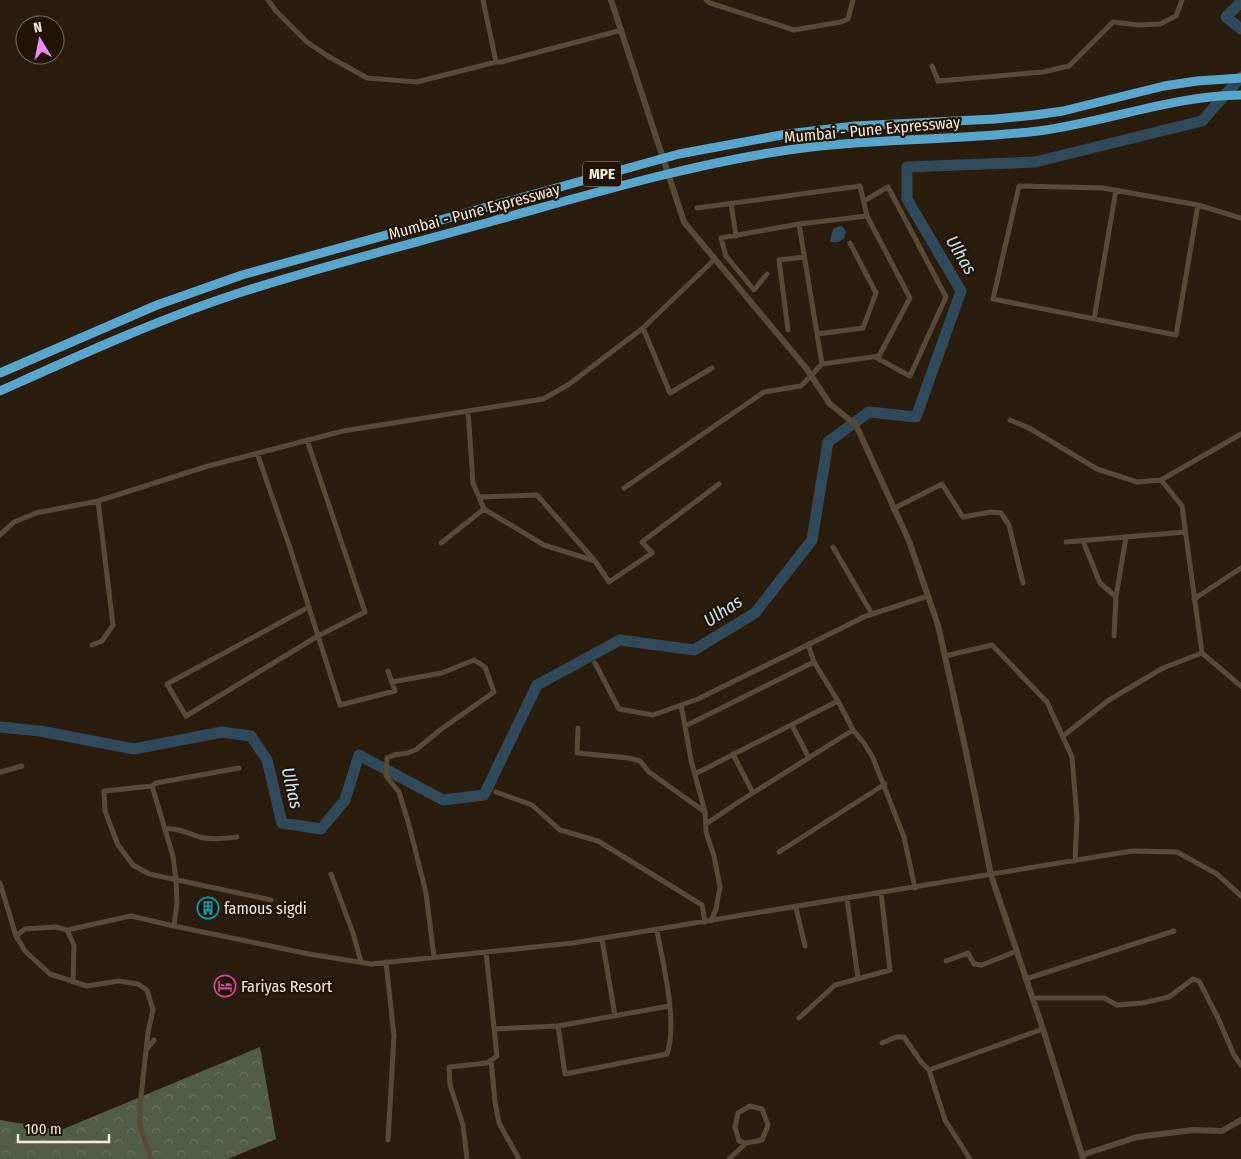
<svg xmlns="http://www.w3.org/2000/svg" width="1241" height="1159" viewBox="0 0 1241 1159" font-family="'Fira Sans Condensed',sans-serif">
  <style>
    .forest { fill: url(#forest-crowns) }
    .water { fill: #314a5b }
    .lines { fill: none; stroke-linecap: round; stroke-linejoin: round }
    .river { stroke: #314a5b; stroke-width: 11 }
    .minor { stroke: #594937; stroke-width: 5 }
    .tertiary { stroke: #594937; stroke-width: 6 }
    .motorway { stroke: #58a6cd; stroke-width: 9 }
    .labels { text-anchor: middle; stroke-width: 4.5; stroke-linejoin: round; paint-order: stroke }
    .shield { fill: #211404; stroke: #b4aa9d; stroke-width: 1 }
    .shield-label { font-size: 15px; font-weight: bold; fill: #f3eadf }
    .street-label { font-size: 16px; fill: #f3eadf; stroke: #211404 }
    .poi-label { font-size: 16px; fill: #f3eadf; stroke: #211404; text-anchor: start }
    .water-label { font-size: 18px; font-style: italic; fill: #c7e4fa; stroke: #211404 }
  </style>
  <defs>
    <pattern id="forest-crowns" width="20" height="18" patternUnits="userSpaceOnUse" patternTransform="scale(1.25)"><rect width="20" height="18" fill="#515d44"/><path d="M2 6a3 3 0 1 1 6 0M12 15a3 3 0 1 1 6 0" fill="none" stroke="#6a745f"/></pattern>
  </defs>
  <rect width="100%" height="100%" fill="#2b1d0d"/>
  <!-- forest -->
  <path class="forest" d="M 260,1047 L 276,1139 L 228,1159 L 0,1159 L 0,1120 L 61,1130 Z"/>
  <!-- water -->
  <path class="water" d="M 840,226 L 843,227 L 846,232 L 844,238 C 840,242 835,244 830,241 L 833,229 Z"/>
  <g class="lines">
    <!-- river -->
    <path class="river" d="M 1241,2 L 1226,17 L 1241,29
      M 0,727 L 40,731 L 134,749 L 222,732 L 251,736 L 267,760 L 282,823 L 321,829 L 345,800 L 359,755 L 443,800 L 484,795 L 537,685 L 620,640 L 694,650 L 755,613 L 812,540 L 828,442 L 869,412 L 916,417 L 961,291 L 907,199 L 907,167 L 1035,162 L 1202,121 L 1241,77"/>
    <!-- minor -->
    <path class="minor" d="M 268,0 L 276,11 L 307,42 L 326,55 L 367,78 L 417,82 L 496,62 L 501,62 L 622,30
      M 483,0 L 496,62
      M 706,0 L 710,3 L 794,30 L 841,22 L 848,19 L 853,0
      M 932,66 L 938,81 L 1043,72 L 1069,66 L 1113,22 L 1138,25 L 1160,24 L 1176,16 L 1182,0
      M 864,201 L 888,187 L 946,297 L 910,376 L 875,357
      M 731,203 L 736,236
      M 1198,205 L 1176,335 L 993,299 L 1019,186 L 1103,188 L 1198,205 L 1241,218
      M 799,224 L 867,216
      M 767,274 L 754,290 L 726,256 L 721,238 L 799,224 L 822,364
      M 1094,319 L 1116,190
      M 643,328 L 670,393 L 712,368
      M 788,330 L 779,260 L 804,257
      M 817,334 L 863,328 L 876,293 L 850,243
      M 468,411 L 473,483 L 484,509 L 544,545 L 595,561 L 609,582 L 652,553 L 642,542 L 719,484
      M 1010,420 L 1029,428 L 1097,469 L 1137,482 L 1161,480 L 1241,434
      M 307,440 L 365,612 L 318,636 L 186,716 L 167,684 L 309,607
      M 257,453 L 290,548 L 340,705 L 395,691 L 388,671
      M 1161,480 L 1182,506 L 1202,653 L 1241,686
      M 624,488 L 764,392 L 801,386 L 822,364 L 879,356 L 910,298 L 867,216 L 860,186 L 697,208
      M 479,497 L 537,495 L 594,560
      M 893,509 L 942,484 L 963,517 L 991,512 L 1001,513 L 1009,525 L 1023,583
      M 0,535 L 14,522 L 36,513 L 98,501 L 208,466 L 343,431 L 543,399 L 568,385 L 643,328 L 715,259
      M 1083,541 L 1100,583 L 1116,597
      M 1066,542 L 1185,532
      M 441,543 L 484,509
      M 833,547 L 872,614
      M 1194,599 L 1241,568
      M 1114,636 L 1116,597 L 1126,537
      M 92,645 L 102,641 L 113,625 L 98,501
      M 945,656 L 992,645 L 1047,702 L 1072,757 L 1077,818 L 1075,861
      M 814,662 L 838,701 L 853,730 L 864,743 L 873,758 L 904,837 L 915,888
      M 595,663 L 619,709 L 653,715 L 698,699 L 866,616 L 928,596
      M 392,682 L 442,673 L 474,660 L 485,667 L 494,692 L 440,730 L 417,749 L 408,753 L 394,755 L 387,758 L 386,776 L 399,792 L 409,825 L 426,893 L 434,957
      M 681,705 L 685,726 L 814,662 L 808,644
      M 792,725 L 809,758
      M 685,726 L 691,760 L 705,812 L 706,832 L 714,856 L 720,887 L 716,909 L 711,921
      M 578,728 L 577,753 L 629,758 L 640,761 L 649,772 L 705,812
      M 1063,736 L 1109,700 L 1163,668 L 1202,653
      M 733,754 L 753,793
      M 239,768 L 156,783 L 152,786 L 104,791 L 105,811 L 118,845 L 133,865 L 149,874 L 271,900
      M 0,772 L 22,766
      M 695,774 L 838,701
      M 496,792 L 532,805 L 560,830 L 598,841 L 702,905 L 705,922
      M 706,824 L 740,801 L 853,730
      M 166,829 C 179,827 192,836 205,838 C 216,840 227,838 237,837
      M 779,852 L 885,784
      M 331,874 L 353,933 L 361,962
      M 0,883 L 16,936 L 25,951 L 50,974 L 87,986 L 119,981 L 138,984 L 147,990 L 153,1010 L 148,1032 L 140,1106 L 140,1126 L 151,1159
      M 847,899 L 858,978
      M 796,908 L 805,946
      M 174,926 L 309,954 L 371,964 L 573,943 L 1132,851 L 1177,852 L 1217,874 L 1241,896
      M 67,930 L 131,916 L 174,926 L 177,903 L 176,880 L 173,856 L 152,786
      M 657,930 C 663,965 678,1022 667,1054 L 565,1074 L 558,1026 L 669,1006
      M 16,936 L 25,929 L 56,927 L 67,930 L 74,945 L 73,982
      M 602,939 L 615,1016
      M 946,961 L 968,953 L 974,964 L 982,965 L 1017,951
      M 386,962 L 394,1036 L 388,1140
      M 1026,979 L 1174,931
      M 1033,998 L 1104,998 L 1117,1005 L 1142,1003 L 1169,997 L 1193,979 L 1199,981 L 1218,1018 L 1234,1055 L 1241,1065
      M 799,1018 L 835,985 L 890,970 L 881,893
      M 494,1029 L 558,1026
      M 882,1043 L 896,1037 L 904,1037 L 921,1062 L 929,1070
      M 147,1049 L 154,1040
      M 491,1060 L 495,1102 L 499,1123 L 519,1159
      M 467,1159 L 463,1125 L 450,1085 L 449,1067 L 487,1063 L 497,1056 L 486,952
      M 729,1159 L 746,1143 L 762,1140 L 768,1125 L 762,1109 L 750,1106 L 738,1113 L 735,1127 L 739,1141 L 746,1143
      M 970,1159 L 945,1120 L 929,1070 L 1043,1029"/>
    <!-- tertiary -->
    <path class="tertiary" d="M 611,0 L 684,222 L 806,368 L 830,404 L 856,425 L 909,541 L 938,625 L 965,747 L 991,875 L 1043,1029 L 1082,1155
      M 1083,1158 L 1082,1155 L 1137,1137 L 1193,1130 L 1222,1131 L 1241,1120"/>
    <!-- motorway -->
    <path class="motorway" d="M 0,373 L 157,305 L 242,275 L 679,154 L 787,134 L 855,126 L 995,119 L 1035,115 L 1063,111 L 1164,86 L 1197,81 L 1241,78
      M 0,391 C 80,355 161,318 245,291 C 327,265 411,244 493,221 C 591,194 687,165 788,150 C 871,138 955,141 1038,131 C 1107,122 1171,96 1241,95"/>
  </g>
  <!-- icons -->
  <defs>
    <g id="building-ring" transform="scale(1.125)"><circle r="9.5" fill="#211404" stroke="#0f9aa8" stroke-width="1.5"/><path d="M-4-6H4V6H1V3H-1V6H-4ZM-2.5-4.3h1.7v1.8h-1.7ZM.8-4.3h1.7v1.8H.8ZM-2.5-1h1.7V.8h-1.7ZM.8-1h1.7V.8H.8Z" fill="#0f9aa8"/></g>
    <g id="hotel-ring" transform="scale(1.125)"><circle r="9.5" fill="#211404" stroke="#d1479c" stroke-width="1.5"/><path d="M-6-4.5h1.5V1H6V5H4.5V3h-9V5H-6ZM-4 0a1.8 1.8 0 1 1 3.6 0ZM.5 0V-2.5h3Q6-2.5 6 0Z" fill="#d1479c"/></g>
  </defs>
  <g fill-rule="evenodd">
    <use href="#building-ring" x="208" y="908"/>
    <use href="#hotel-ring" x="225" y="986"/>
  </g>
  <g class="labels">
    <!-- shield labels -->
    <rect class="shield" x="583" y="161.5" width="38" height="25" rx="4"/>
    <g class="shield-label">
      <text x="602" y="179">MPE</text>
    </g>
    <!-- street labels -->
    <g class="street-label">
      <text transform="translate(872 129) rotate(-5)" y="6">Mumbai - Pune Expressway</text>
      <text transform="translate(474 211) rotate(-15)" y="6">Mumbai - Pune Expressway</text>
    </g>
    <!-- poi labels -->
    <g class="poi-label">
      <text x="224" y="914">famous sigdi</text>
      <text x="241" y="992">Fariyas Resort</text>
    </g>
    <!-- water labels -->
    <g class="water-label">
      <text transform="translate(961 255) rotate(59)" y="6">Ulhas</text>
      <text transform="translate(723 611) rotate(-33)" y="6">Ulhas</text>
      <text transform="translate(292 788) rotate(77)" y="6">Ulhas</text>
    </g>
  </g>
  <!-- north arrow -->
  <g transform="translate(40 40) rotate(350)"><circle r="24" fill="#211404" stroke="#756a5c"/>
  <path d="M0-4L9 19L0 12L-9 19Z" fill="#ee8bf7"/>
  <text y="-8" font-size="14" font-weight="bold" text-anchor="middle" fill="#f3eadf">N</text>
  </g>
  <!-- scale -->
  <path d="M18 1134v8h91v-8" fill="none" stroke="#f3eadf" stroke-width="2.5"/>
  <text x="25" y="1134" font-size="15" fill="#f3eadf" stroke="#211404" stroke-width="4" paint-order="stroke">100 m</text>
</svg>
